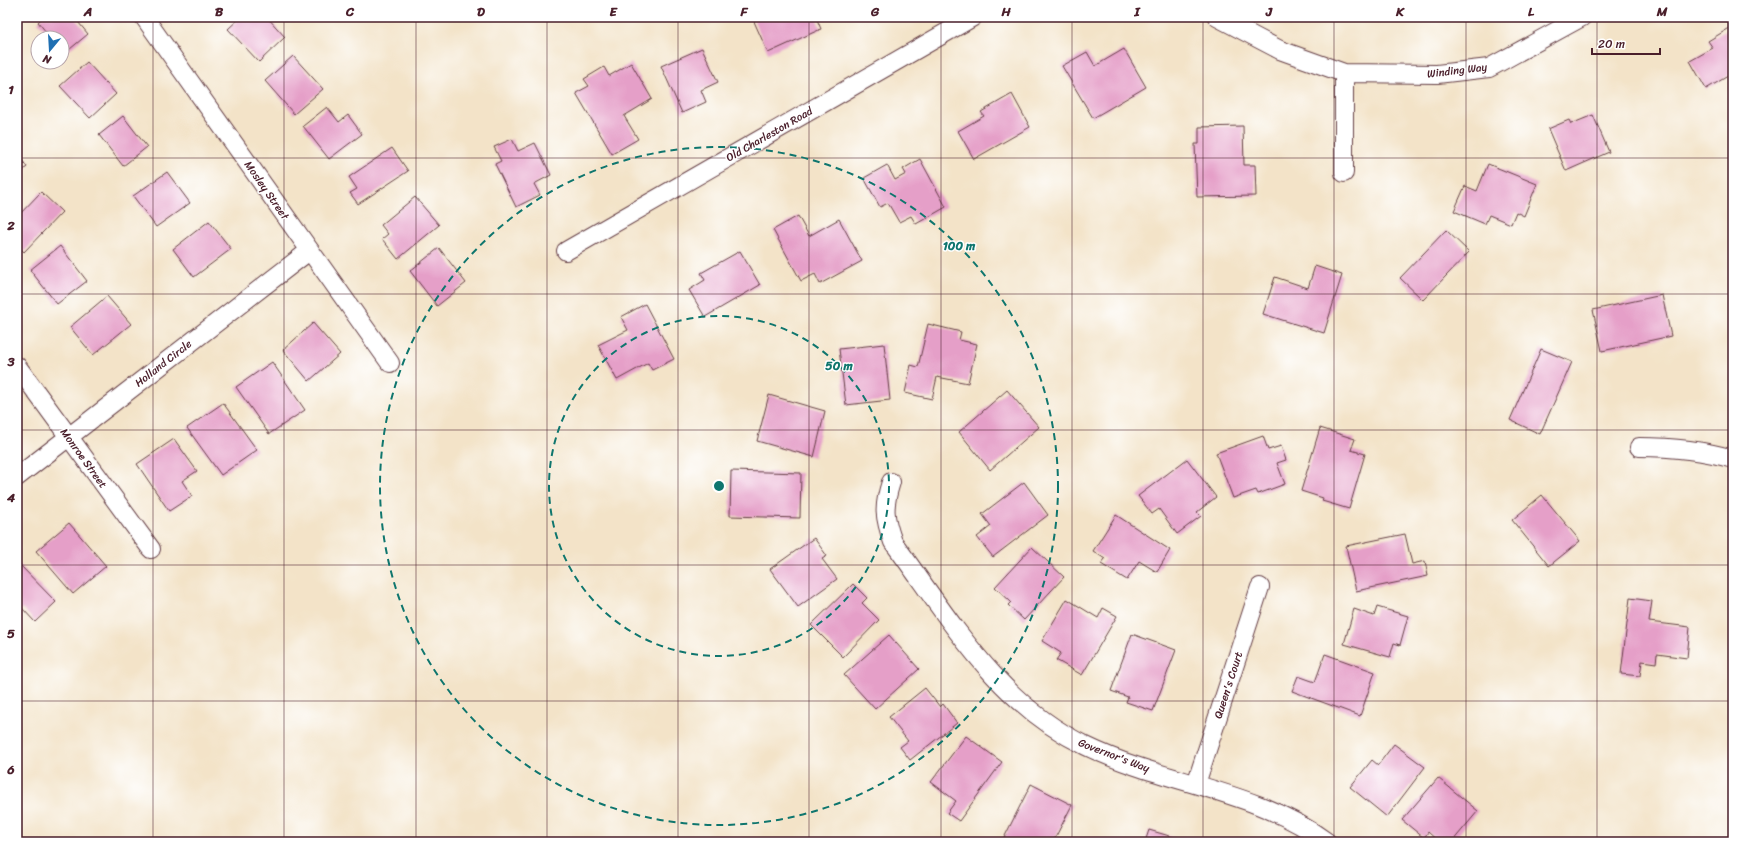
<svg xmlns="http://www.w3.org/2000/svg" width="1750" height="859" viewBox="0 0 1750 859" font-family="Sriracha,sans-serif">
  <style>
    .building { fill: #e59fc8 }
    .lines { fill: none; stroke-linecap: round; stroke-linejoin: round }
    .street-casing { stroke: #633c43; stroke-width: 20 }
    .street { stroke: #fff; stroke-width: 18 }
    .grid { fill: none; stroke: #4a1f2b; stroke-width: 1; stroke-opacity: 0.55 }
    .ring { fill: none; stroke: #0f766e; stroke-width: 2; stroke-dasharray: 7 5 }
    .labels { text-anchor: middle; stroke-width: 3; stroke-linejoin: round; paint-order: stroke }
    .street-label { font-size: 11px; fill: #4a1f2b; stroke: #fff }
    .centre { fill: #0f766e; stroke: #fff; stroke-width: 2 }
    .ring-label { font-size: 12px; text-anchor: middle; font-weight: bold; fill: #0f766e; stroke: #fff; stroke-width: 3; stroke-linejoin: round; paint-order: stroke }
    .neatline { fill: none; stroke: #4a1f2b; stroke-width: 1.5 }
    .grid-label { font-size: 13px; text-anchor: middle; font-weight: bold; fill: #4a1f2b }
  </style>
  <rect width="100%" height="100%" fill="#fff"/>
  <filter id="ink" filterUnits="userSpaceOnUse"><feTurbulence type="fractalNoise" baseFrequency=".025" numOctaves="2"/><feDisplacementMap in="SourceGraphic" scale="8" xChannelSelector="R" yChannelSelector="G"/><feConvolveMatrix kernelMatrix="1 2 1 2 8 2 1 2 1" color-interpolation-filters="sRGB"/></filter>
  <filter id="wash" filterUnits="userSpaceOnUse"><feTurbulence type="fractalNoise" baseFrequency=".012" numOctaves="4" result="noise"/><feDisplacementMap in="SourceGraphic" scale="16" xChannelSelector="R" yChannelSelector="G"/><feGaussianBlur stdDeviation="0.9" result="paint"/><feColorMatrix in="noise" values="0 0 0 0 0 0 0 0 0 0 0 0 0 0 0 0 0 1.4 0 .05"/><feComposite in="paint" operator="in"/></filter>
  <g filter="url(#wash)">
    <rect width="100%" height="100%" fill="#f3e3c8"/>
    <g id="blocks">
      <!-- building -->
      <path class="building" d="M 43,17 L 74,17 L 88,34 L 64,54 L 62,51 L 62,38 L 51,38 L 38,22 Z
        M 241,17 L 267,17 L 285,37 L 259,62 L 228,29 Z
        M 752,17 L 816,17 L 821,29 L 768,53 Z
        M 1733,26 L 1733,73 L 1706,89 L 1690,61 L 1713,48 L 1708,41 Z
        M 702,48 L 718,82 L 701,90 L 706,102 L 682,113 L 661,66 Z
        M 1124,49 L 1146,87 L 1093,118 L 1062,66 L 1087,52 L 1095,66 Z
        M 293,56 L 323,89 L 294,114 L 265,81 Z
        M 87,62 L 116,94 L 90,118 L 60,86 Z
        M 631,63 L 652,99 L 624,116 L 638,139 L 612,154 L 576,93 L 589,86 L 584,79 L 604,67 L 609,76 Z
        M 1012,94 L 1030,127 L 974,159 L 958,131 L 984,116 L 981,112 Z
        M 327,107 L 339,122 L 348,115 L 362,134 L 329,159 L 303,126 Z
        M 1593,115 L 1609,152 L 1566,171 L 1548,129 L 1569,120 L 1571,124 Z
        M 123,116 L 147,147 L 123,166 L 99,135 Z
        M 1243,126 L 1244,165 L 1255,165 L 1256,196 L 1197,197 L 1195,144 L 1199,144 L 1199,127 Z
        M 512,139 L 518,151 L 535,143 L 551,175 L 534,184 L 540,195 L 516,207 L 495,164 L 501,161 L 494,147 Z
        M 392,148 L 408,171 L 358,204 L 350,193 L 357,189 L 349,177 Z
        M 17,153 L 27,167 L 17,175 Z
        M 920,159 L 946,207 L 916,224 L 911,216 L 899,222 L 888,203 L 880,207 L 864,178 L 887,165 L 895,180 L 906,174 L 903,169 Z
        M 1488,164 L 1537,184 L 1524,216 L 1516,212 L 1511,224 L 1489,215 L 1485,224 L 1454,211 L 1465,186 L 1477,191 Z
        M 167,172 L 190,203 L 156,227 L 133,196 Z
        M 41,192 L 62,212 L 24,252 L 17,245 L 17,217 Z
        M 415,197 L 439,225 L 398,259 L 382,239 L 388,234 L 381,225 Z
        M 798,216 L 809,236 L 839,219 L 862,261 L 820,284 L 815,274 L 801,281 L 773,230 Z
        M 209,221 L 231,249 L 194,277 L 173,249 Z
        M 1446,230 L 1469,252 L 1423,300 L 1400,278 Z
        M 60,246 L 87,281 L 57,304 L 30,270 Z
        M 439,248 L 466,283 L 437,306 L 410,271 Z
        M 740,251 L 760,285 L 705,317 L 689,290 L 705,280 L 701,273 Z
        M 1315,266 L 1342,275 L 1324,333 L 1263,314 L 1275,277 L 1308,288 Z
        M 1662,295 L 1671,336 L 1602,351 L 1593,310 Z
        M 107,296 L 131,324 L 93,355 L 70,327 Z
        M 645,304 L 674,359 L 652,370 L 648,363 L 617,380 L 598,345 L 628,330 L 621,317 Z
        M 313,323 L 340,354 L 309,381 L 283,350 Z
        M 928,324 L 961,332 L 959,340 L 977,344 L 968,383 L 937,377 L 932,399 L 905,393 L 911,365 L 918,367 Z
        M 884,344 L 890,400 L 846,405 L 839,349 Z
        M 1541,349 L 1572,362 L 1540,434 L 1510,420 Z
        M 272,362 L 305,410 L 269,434 L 236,387 Z
        M 1007,390 L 1039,427 L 990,470 L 959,432 Z
        M 769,395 L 825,411 L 814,457 L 757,441 Z
        M 223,403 L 257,450 L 221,475 L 187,428 Z
        M 1320,428 L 1355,439 L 1351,450 L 1365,454 L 1349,509 L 1322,501 L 1323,498 L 1301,491 Z
        M 1263,436 L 1268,450 L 1281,446 L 1286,460 L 1277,463 L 1285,484 L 1258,494 L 1256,490 L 1233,498 L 1216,453 Z
        M 174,439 L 197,471 L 182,481 L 192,496 L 169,511 L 137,464 Z
        M 1187,459 L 1216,497 L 1197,512 L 1201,516 L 1177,534 L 1159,509 L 1152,514 L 1138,496 Z
        M 731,471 L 801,473 L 800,518 L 730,516 Z
        M 1024,482 L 1048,515 L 993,557 L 977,537 L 991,526 L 982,514 Z
        M 1542,495 L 1580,541 L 1549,566 L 1512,520 Z
        M 1116,515 L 1170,550 L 1157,572 L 1139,561 L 1127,580 L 1101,564 L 1105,559 L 1093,551 Z
        M 69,523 L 106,566 L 73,594 L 36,551 Z
        M 1405,534 L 1412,564 L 1425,561 L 1428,576 L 1356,591 L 1346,546 Z
        M 814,538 L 827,556 L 822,559 L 837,579 L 798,607 L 770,569 Z
        M 1032,547 L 1064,577 L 1024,620 L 1008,605 L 1011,602 L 995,587 Z
        M 17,562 L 56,602 L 35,622 L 22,608 L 17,613 Z
        M 853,584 L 867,598 L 862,603 L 879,620 L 843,657 L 811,625 Z
        M 1630,598 L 1652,601 L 1649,622 L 1690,627 L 1687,658 L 1657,654 L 1656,663 L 1642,661 L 1640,676 L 1621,674 Z
        M 1067,599 L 1098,618 L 1103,608 L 1117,616 L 1082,675 L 1056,660 L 1061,653 L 1042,641 Z
        M 1377,607 L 1408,616 L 1400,645 L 1394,643 L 1390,657 L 1344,644 L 1354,609 L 1374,616 Z
        M 1132,634 L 1176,650 L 1153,711 L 1126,702 L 1128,697 L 1111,691 Z
        M 889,635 L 919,669 L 875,709 L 844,675 Z
        M 1325,654 L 1375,672 L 1360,716 L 1292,691 L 1298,676 L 1315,682 Z
        M 925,688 L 940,707 L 943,704 L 957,723 L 910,760 L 900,747 L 908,741 L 889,717 Z
        M 966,736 L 1002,762 L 959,821 L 947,813 L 956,801 L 931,782 Z
        M 1394,744 L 1425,767 L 1387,817 L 1350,787 L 1372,760 L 1378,765 Z
        M 1438,778 L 1478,811 L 1452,842 L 1439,842 L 1428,832 L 1424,838 L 1402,820 Z
        M 1031,784 L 1072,805 L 1053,842 L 1011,842 L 1004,838 Z
        M 1149,830 L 1166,835 L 1187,842 L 1145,842 Z"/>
    </g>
  </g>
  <g filter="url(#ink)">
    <use href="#blocks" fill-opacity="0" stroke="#633c43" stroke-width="1"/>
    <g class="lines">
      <!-- street casing -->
      <g class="street-casing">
        <path id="street" d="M 144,17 L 390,363
          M 1217,17 L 1280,50 L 1344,73 L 1437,74 L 1489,68 L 1582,17
          M 1344,73 L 1344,173
          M 566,251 L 973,17
          M 17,366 L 151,549
          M 1639,447 C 1671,447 1702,450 1733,459
          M 17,477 L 309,251
          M 891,482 C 883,507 884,517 893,542 C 950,619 997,703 1086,746 C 1164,784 1255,789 1327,842
          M 1196,784 L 1260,587"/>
      </g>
      <!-- street -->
      <use href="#street" class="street"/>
    </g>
  </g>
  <!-- grid -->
  <path class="grid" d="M 153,17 L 153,842M 284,17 L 284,842M 416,17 L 416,842M 547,17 L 547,842M 678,17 L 678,842M 809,17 L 809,842M 941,17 L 941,842M 1072,17 L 1072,842M 1203,17 L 1203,842M 1334,17 L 1334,842M 1466,17 L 1466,842M 1597,17 L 1597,842M 17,158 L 1733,158M 17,294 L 1733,294M 17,430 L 1733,430M 17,565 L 1733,565M 17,701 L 1733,701"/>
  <!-- distance rings -->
  <g class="ring">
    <circle cx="719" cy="486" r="170"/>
    <circle cx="719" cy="486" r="339"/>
  </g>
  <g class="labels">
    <!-- street labels -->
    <g class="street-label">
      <text transform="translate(1457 70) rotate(-7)" y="4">Winding Way</text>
      <text transform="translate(769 134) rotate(-30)" y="4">Old Charleston Road</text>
      <text transform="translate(267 190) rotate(55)" y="4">Mosley Street</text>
      <text transform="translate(163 363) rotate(-38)" y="4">Holland Circle</text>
      <text transform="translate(84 458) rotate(54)" y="4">Monroe Street</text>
      <text transform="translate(1228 685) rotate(-72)" y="4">Queen's Court</text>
      <text transform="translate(1114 755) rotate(21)" y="4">Governor's Way</text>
    </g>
  </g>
  <circle cx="719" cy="486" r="6" class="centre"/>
  <g class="ring-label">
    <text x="959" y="250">100 m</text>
    <text x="839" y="370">50 m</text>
  </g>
  <!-- margin -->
  <rect width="1750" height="859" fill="none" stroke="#fff" stroke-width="44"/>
  <!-- north arrow -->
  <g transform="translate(50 50) rotate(198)"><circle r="19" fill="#ffffff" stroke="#b7a5aa"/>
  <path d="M0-3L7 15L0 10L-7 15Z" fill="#1f6fb2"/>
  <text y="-6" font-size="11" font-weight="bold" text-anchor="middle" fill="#4a1f2b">N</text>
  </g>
  <!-- scale -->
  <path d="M1592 48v6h68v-6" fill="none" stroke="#4a1f2b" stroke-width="2"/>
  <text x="1598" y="48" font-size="12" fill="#4a1f2b" stroke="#ffffff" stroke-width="3" paint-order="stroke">20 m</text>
  <rect x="22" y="22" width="1706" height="815" class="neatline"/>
  <g class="grid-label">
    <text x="88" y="16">A</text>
    <text x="219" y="16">B</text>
    <text x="350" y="16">C</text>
    <text x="481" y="16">D</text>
    <text x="613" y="16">E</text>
    <text x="744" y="16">F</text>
    <text x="875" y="16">G</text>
    <text x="1006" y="16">H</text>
    <text x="1137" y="16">I</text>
    <text x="1269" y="16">J</text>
    <text x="1400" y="16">K</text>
    <text x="1531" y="16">L</text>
    <text x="1662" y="16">M</text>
    <text x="11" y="94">1</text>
    <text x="11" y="230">2</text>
    <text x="11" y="366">3</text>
    <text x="11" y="502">4</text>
    <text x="11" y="638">5</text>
    <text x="11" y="774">6</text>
  </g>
</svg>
